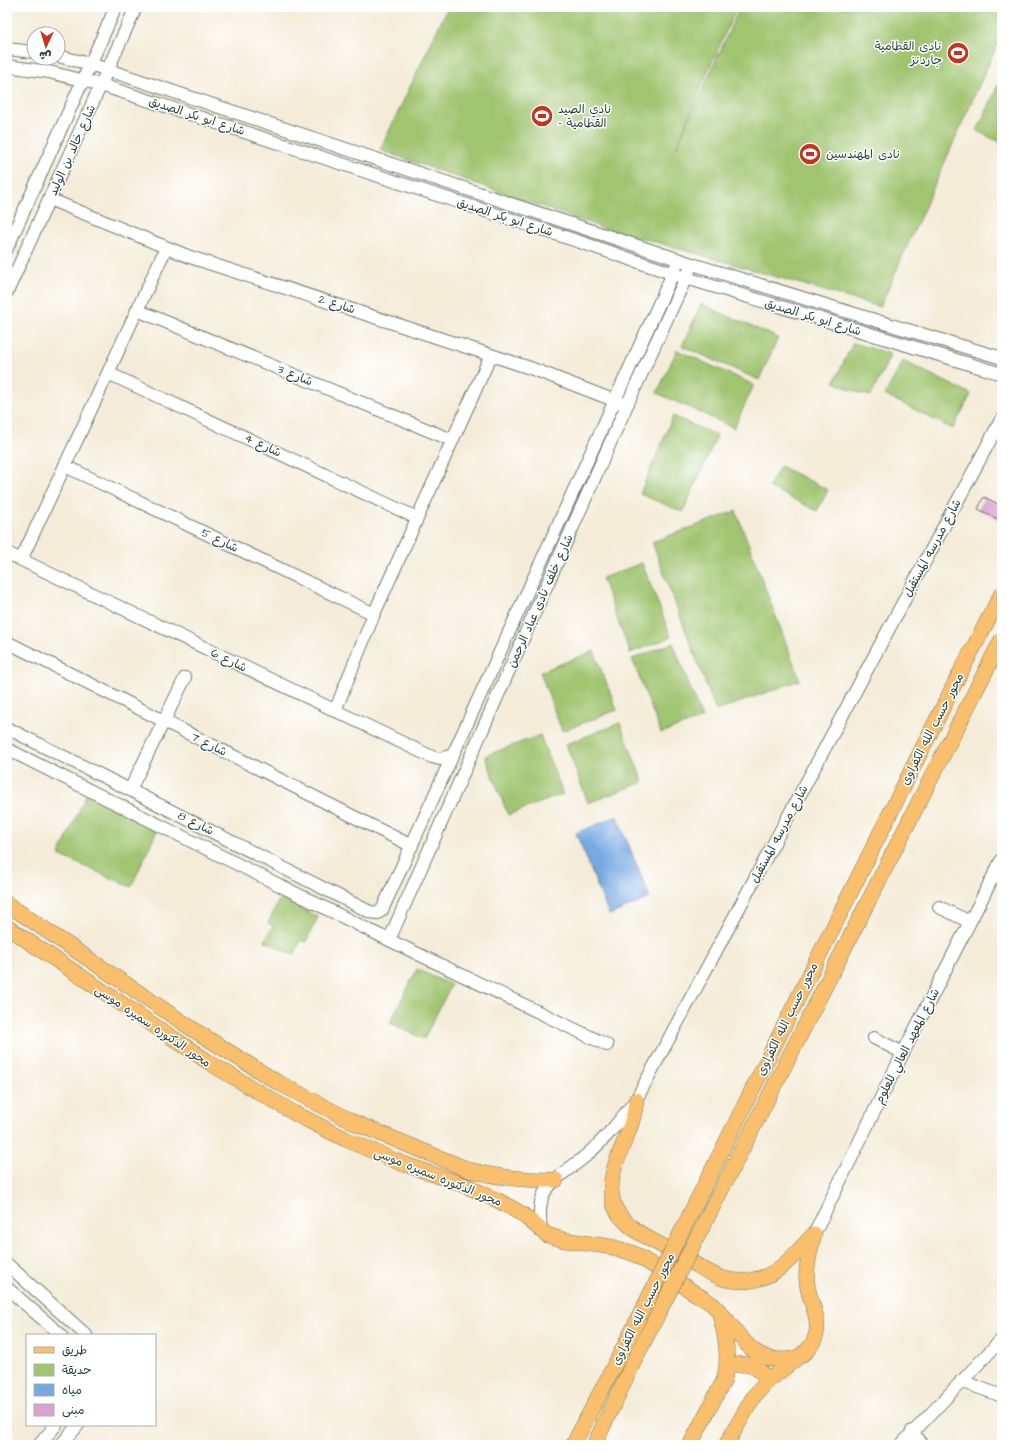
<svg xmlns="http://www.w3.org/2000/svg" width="1009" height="1452" viewBox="0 0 1009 1452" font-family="'Architects Daughter','Playpen Sans Arabic',sans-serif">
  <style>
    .green { fill: #a0c46f; stroke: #608052 }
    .water { fill: #76a8e1; stroke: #4a728a }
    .building { fill: #dba2d3 }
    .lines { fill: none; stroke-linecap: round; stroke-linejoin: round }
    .minor-casing { stroke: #6a7a6d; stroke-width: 14 }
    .major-casing { stroke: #6a7a6d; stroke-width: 16 }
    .minor { stroke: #fff; stroke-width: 12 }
    .major { stroke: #f9bf6d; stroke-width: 15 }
    .major-bridge-casing { stroke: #6a7a6d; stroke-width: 16; stroke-linecap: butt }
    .major-bridge { stroke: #f9bf6d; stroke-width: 15 }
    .labels { text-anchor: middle; stroke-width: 3; stroke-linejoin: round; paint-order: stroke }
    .poi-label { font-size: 12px; fill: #1f3d34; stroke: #fff; text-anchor: start }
    .street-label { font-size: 12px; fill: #1f3d34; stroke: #fff }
  </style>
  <rect width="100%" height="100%" fill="#fff"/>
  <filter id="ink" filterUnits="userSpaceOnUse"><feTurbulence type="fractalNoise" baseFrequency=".025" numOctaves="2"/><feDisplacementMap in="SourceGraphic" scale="8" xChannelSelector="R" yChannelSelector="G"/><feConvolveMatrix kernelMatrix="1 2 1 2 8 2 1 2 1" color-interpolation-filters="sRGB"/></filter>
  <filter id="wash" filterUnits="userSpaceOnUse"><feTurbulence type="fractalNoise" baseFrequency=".012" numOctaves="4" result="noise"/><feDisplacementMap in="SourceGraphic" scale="16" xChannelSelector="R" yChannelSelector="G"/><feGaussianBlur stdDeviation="0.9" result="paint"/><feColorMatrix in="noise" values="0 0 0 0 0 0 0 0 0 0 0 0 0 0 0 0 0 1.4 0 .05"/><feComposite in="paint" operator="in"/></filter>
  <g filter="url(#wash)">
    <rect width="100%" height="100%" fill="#f4ecd8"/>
    <!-- green -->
    <path class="green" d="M 448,7 L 737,7 L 703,82 L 676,148 L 740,7 L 1002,7 L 1002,34 L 880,307 L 639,237 L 637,240 L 380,150 Z
      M 1002,77 L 1002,143 L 977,131 Z
      M 701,304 L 778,338 L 759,380 L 682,346 Z
      M 853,343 L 891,354 L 871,396 L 859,393 L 834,382 Z
      M 677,350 L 754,385 L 734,428 L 657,393 Z
      M 903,361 L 971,394 L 953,429 L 885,395 Z
      M 673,416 L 717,436 L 683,512 L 640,494 Z
      M 780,466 L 828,490 L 817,511 L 769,487 Z
      M 736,511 L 800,680 L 716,711 L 652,542 Z
      M 642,563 L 671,637 L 630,653 L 602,578 Z
      M 673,643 L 702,718 L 661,733 L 632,659 Z
      M 594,651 L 617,710 L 562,731 L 540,672 Z
      M 620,723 L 643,782 L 588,803 L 566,744 Z
      M 540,735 L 563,794 L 508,815 L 485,756 Z
      M 87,793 L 159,826 L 131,887 L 59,855 Z
      M 280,898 L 318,917 L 306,942 L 301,940 L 294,955 L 265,941 L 273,926 L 268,923 Z
      M 417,969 L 451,985 L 424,1039 L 390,1023 Z"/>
    <!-- water -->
    <path class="water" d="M 617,816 L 650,898 L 609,915 L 576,833 Z"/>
    <g id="blocks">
      <!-- building -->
      <path class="building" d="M 984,497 L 1002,506 L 1002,521 L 978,509 Z"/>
    </g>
  </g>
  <g filter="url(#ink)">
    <use href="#blocks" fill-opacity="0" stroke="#6a7a6d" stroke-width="1"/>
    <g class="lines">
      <!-- minor casing -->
      <g class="minor-casing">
        <path id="minor" d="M 7,49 L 34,52
          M 58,56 L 90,64 L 692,264 L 881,322 L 1002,358
          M 7,66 L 49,72 L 101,85 L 577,241 L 686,278 L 1002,374
          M 49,199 L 190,257 L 491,355 L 533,369 L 621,403
          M 7,248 L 116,7
          M 7,292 L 136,7
          M 137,310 L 452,440
          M 108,373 L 417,518
          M 65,466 L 374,614
          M 7,553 L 432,757 L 440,759 L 453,755
          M 21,560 L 166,248
          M 7,642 L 412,846
          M 335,711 L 374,614 L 491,355
          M 7,728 L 130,790 L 370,912 L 378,913 L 382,910 L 679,260
          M 7,749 L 389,940 L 607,1045
          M 130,790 L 185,678
          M 939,907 L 970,922
          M 389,940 L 627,405 L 689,271
          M 874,1038 L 903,1053
          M 541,1231 C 540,1217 538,1204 545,1192 C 555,1176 575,1166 589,1153 C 607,1137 621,1119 636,1100 L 1002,418
          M 814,1234 L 903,1053 L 1002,859
          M 7,1264 L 86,1335
          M 7,1288 L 61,1335
          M 961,1381 L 1002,1396
          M 912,1431 L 922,1445
          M 39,1445 L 56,1425
          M 61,1445 L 78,1425
          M 901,1445 L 1002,1339"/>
      </g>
      <!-- major casing -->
      <g class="major-casing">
        <path id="major" d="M 7,904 L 194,1030 L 277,1082 L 353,1122 L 469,1170 C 499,1178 524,1180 556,1180
          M 7,927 L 210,1063 L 294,1113 L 345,1139 L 398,1162 L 464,1185 L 499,1201 L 522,1214 L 547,1235 L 564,1240 L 612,1247 L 632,1253 L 641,1258 C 657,1268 672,1278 687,1288 C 696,1294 705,1299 713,1305 C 739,1328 748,1366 791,1359 C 802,1358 813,1346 816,1335 C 821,1317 808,1300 807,1282 C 805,1266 811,1249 814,1234
          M 636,1100 C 635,1132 606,1166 612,1196 C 613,1206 618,1215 626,1222 C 641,1237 664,1246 683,1257 C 696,1264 710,1275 725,1279 C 734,1281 744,1282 753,1280 C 779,1276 797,1252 814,1234
          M 727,1367 C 746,1361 756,1364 769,1380
          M 573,1445 L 625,1345
          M 594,1445 L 635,1359
          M 690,1445 L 724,1380 C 730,1359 726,1336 720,1315
          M 726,1445 L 754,1396 L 769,1380 L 796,1359"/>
      </g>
      <!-- minor -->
      <use href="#minor" class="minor"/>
      <!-- major -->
      <use href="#major" class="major"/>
      <!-- major-bridge casing -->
      <g class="major-bridge-casing">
        <path id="major-bridge" d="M 625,1345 L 957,679 L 1002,593
          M 635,1359 L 1002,639"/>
      </g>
      <!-- major-bridge -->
      <use href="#major-bridge" class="major-bridge"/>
    </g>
  </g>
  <!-- icons -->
  <defs>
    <g id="stadium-disc" transform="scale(1.15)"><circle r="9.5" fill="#c8321e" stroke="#fff"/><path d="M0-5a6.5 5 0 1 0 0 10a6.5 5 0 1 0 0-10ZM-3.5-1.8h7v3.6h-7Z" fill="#fff"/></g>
  </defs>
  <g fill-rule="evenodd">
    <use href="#stadium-disc" x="958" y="53"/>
    <use href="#stadium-disc" x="542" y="116"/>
    <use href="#stadium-disc" x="810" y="154"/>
  </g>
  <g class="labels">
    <!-- poi labels -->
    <g class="poi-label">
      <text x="942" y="50" text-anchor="end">نادى القطامية<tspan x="942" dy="14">جاردنز</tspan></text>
      <text x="558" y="113">نادي الصيد<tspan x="558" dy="14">- القطامية</tspan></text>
      <text x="826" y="158">نادى المهندسين</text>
    </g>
    <!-- street labels -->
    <g class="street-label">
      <text transform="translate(197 116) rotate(18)" y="4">شارع ابو بكر الصديق</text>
      <text transform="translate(72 150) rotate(-66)" y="4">شارع خالد بن الوليد</text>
      <text transform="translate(505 217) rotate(18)" y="4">شارع ابو بكر الصديق</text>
      <text transform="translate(337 304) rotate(18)" y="4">شارع 2</text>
      <text transform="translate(813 317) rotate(17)" y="4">شارع ابو بكر الصديق</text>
      <text transform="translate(295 375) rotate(22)" y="4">شارع 3</text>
      <text transform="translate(263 445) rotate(25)" y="4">شارع 4</text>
      <text transform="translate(220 540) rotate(26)" y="4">شارع 5</text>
      <text transform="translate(932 548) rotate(-62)" y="4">شارع مدرسه المستقبل</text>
      <text transform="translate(540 601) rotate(-66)" y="4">شارع خلف نادى عباد الرحمن</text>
      <text transform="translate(229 660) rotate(26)" y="4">شارع 6</text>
      <text transform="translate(932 729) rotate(-63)" y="4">محور حسب الله الكفراوى</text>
      <text transform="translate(209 744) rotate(27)" y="4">شارع 7</text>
      <text transform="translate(196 823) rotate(27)" y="4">شارع 8</text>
      <text transform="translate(779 834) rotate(-62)" y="4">شارع مدرسه المستقبل</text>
      <text transform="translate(787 1019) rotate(-64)" y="4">محور حسب الله الكفراوى</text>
      <text transform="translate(153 1026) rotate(34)" y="4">محور الدكتوره سميره موسى</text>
      <text transform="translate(907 1046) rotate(-63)" y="4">شارع المعهد العالي للعلوم</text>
      <text transform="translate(438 1177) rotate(22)" y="4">محور الدكتوره سميره موسى</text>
      <text transform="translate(643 1309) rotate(-63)" y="4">محور حسب الله الكفراوى</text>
    </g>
  </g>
  <!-- margin -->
  <rect width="1009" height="1452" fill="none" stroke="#fff" stroke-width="24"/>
  <!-- legend -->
  <rect x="26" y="1334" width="130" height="92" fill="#ffffff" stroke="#a5b1ae"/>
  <rect x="34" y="1347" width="20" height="6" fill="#f9bf6d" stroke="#a5b1ae"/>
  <text x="62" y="1354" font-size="12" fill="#1f3d34">طريق</text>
  <rect x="34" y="1364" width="20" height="12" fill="#a0c46f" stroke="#a5b1ae"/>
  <text x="62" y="1374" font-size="12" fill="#1f3d34">حديقة</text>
  <rect x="34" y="1384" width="20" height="12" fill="#76a8e1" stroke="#a5b1ae"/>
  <text x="62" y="1394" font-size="12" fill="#1f3d34">مياه</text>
  <rect x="34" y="1404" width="20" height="12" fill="#dba2d3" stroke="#a5b1ae"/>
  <text x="62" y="1414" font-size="12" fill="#1f3d34">مبنى</text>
  <!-- north arrow -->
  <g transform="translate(46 46) rotate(184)"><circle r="19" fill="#ffffff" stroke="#a5b1ae"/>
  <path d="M0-3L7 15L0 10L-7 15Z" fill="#c8321e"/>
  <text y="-6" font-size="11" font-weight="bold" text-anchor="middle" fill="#1f3d34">ش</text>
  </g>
</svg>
